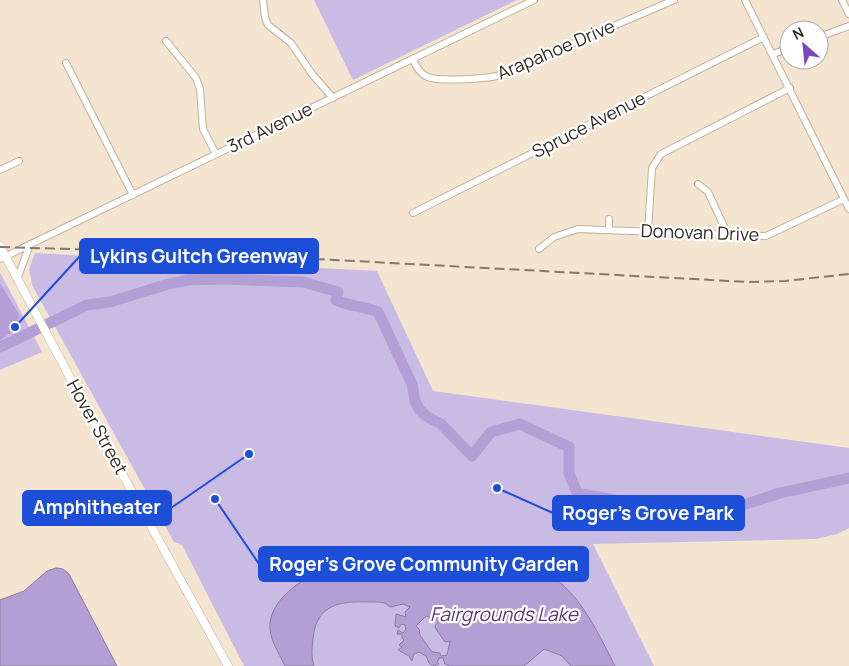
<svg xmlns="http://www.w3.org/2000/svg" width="849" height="666" viewBox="0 0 849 666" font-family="Manrope,sans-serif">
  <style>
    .green { fill: #cabbe4 }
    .forest { fill: #b49ed5 }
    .water { fill: #b49fd5; stroke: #8d7ca0; fill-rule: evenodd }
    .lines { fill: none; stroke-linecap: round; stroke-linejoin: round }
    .river { stroke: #b49fd5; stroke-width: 11 }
    .minor-casing { stroke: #bfb09c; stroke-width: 8 }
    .major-casing { stroke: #bfb09c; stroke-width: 9 }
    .minor { stroke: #fff; stroke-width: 6 }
    .major { stroke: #fff; stroke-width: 8 }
    .rail { stroke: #83796c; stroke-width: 2; stroke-dasharray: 10 5; stroke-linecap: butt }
    .labels { text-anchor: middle; stroke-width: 4.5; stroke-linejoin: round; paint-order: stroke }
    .street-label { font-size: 18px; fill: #312b23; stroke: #fff }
    .water-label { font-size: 19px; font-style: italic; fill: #553779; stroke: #fff }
    .leader { fill: none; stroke: #1d4ed8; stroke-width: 2 }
    .callout-dot { fill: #1d4ed8; stroke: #fff; stroke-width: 2 }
    .callout { fill: #1d4ed8; stroke: #1d4ed8; stroke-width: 2 }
    .callout-label { font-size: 19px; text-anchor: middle; font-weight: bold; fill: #fff }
  </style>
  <rect width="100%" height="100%" fill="#f4e5d0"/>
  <!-- green -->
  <path class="green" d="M 314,0 L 517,0 L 353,80 Z
    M 35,253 L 377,271 L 433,391 L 849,448 L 849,528 L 837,534 L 816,539 L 593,544 L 654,666 L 244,666 L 182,545 L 174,542 L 32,285 L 29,269 Z
    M 1,274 L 42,352 L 0,370 L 0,274 Z"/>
  <!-- forest -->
  <path class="forest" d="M 0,283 L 20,316 L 11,333 L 0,340 Z"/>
  <!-- water -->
  <path class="water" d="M 371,556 C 405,555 432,574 461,574 C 474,574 484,562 497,561 C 563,557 590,617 615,666 L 571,666 L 562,656 L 544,649 L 524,666 L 450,666 L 445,664 L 443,658 L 439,658 L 437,663 L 439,664 L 434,666 L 429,663 L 426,656 L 419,652 L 414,654 L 412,661 L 409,656 L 398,650 L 402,647 L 399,645 L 404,640 L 402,638 L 402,634 L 397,634 L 398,630 L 403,633 L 406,629 L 405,625 L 401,624 L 399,628 L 395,626 L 396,614 L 406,617 L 405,612 L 410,607 L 403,604 L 390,607 C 385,601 378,602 370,602 C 342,601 316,603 313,639 C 312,648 311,657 314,666 L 285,666 C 279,653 268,637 270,623 C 274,585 338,560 371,556 ZM 426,616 L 435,619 L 438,622 L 435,626 L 436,629 L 445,642 L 450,641 L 447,655 L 441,656 L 440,653 L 432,652 L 420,635 L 419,629 L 416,626 Z
    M 56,568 L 63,569 L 69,574 L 117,666 L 0,666 L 0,600 L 24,591 L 47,571 Z"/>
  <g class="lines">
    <!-- river -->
    <path class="river" d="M 0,347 L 87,305 L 110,302 L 165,285 L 187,280 L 223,279 L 303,282 L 338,292 L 336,300 C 350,307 364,306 378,312 L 412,384 L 415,401 L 419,409 L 426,416 L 441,424 L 472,456 L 491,432 L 520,424 L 569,447 L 569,473 L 577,493 L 694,515 L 715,514 L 780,493 L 849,478"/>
    <!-- minor casing -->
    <g class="minor-casing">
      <path id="minor" d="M 263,0 L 265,17 L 268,25 L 291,43 L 312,74 L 333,98
        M 745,0 L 849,209
        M 842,0 L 849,14
        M 819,37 L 849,26
        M 166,41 L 196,78 L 200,89 L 203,129 L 216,154
        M 773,54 L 789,48
        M 413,59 C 416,67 421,76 431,78 C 446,81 482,79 497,76 L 674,0
        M 66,63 L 133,195
        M 0,170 L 19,161
        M 698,184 L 708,192 L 728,235
        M 413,213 L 764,37
        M 609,230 L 609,219
        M 648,231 L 652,168 L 661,154 L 790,88
        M 539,249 L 554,237 L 578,229 L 766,236 L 844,199
        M 0,259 L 534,0
        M 17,280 L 30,244"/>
    </g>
    <!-- major casing -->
    <g class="major-casing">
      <path id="major" d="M 0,246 L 98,430 L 228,666"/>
    </g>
    <!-- minor -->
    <use href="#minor" class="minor"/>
    <!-- major -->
    <use href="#major" class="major"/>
    <!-- rail -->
    <path class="rail" d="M 0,247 L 203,253 L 749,282 L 785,281 L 849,274"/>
  </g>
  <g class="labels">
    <!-- street labels -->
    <g class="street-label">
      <text transform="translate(556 50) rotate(-23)" y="6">Arapahoe Drive</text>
      <text transform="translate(589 125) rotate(-27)" y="6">Spruce Avenue</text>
      <text transform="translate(270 128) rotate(-26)" y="6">3rd Avenue</text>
      <text transform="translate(700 233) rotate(2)" y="6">Donovan Drive</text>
      <text transform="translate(97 427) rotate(61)" y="6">Hover Street</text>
    </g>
    <!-- water labels -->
    <g class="water-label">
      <text x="504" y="621">Fairgrounds Lake</text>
    </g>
  </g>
  <!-- callouts -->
  <path class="leader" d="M15 327L80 256M249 454L171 508M497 488L553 513M215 499L259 564"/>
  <g class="callout-dot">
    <circle cx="15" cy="327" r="5"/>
    <circle cx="249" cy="454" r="5"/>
    <circle cx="497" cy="488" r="5"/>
    <circle cx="215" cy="499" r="5"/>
  </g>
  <g class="callout">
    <rect x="80" y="239" width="238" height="34" rx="5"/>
    <rect x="23" y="491" width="148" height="34" rx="5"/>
    <rect x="553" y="496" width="191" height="34" rx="5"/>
    <rect x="259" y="547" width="329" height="34" rx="5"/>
  </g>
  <g class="callout-label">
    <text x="199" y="263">Lykins Gultch Greenway</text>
    <text x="97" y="514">Amphitheater</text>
    <text x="648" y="520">Roger's Grove Park</text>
    <text x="424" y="571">Roger's Grove Community Garden</text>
  </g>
  <!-- north arrow -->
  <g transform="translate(804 45) rotate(333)"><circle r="24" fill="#ffffff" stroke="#adaaa7"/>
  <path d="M0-4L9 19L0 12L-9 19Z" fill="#7e46bc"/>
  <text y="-8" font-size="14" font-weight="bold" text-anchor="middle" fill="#312b23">N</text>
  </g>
</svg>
